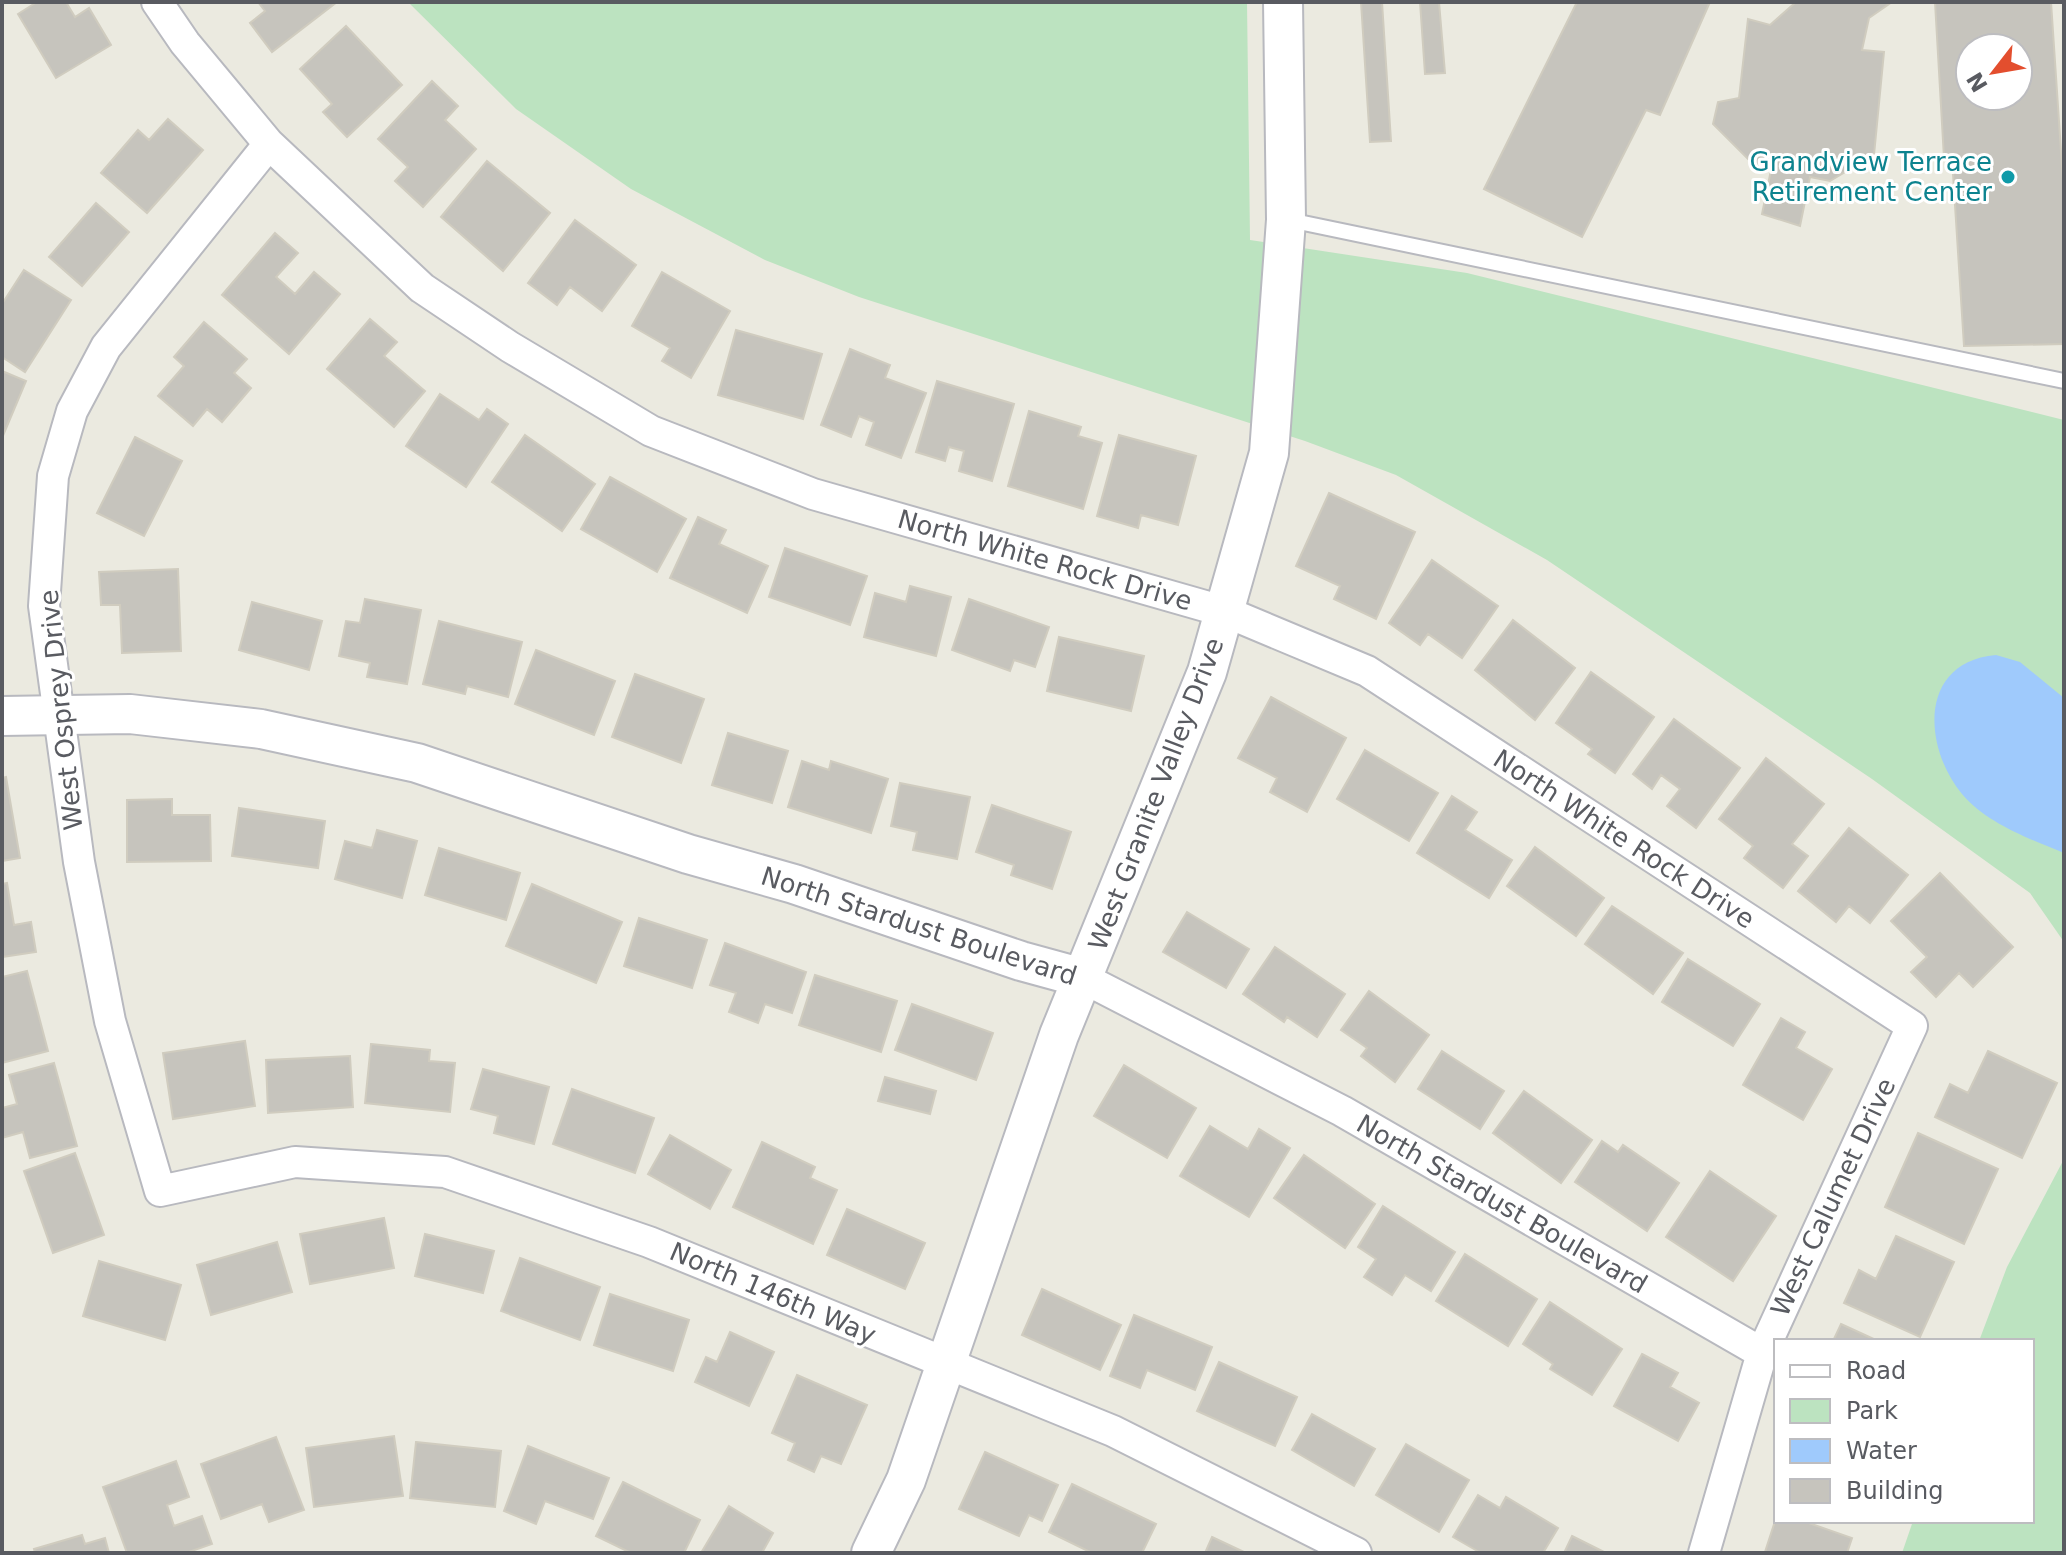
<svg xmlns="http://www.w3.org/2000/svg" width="2066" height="1555" viewBox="0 0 2066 1555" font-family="'DejaVu Sans',sans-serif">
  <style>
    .green { fill: #bce3c0 }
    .water { fill: #9fcafc }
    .building { fill: #c6c4bd; stroke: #d0ccbf; stroke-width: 2; fill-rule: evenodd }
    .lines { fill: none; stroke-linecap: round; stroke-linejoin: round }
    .service-casing { stroke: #b8b9bf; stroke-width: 18 }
    .minor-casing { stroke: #b8b9bf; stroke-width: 34 }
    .tertiary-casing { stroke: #b8b9bf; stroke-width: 42 }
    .service { stroke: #fff; stroke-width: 14 }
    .minor { stroke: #fff; stroke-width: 30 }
    .tertiary { stroke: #fff; stroke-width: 38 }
    .culture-dot { fill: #0f9aa8; stroke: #fff; stroke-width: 3 }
    .labels { text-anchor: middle; stroke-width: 6; stroke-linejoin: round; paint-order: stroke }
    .culture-label { font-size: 26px; fill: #0d838f; stroke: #fff; text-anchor: end }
    .street-label { font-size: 26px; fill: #595b61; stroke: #fff }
  </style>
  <rect width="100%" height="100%" fill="#ebeae0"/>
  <!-- green -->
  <path class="green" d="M 408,2 L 1247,2 L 1250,240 L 1467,273 L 2064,420 L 2064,942 L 2030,893 L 1872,779 L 1547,560 L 1396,475 L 1305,441 L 859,297 L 765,260 L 631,189 L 516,109 Z
    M 2064,1159 L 2064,1553 L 1902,1553 L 1913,1521 L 2032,1521 L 2032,1341 L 1979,1341 L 2007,1267 Z"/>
  <!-- water -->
  <path class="water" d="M 1996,655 L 2020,662 L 2064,698 L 2064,853 C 2030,839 1986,823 1962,794 C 1923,747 1918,662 1996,655 Z"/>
  <!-- building -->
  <path class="building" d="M 37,2 L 66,2 L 75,17 L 89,8 L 111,45 L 56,78 L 18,14 Z
    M 258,2 L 337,2 L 272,52 L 250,23 L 265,11 Z
    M 1361,2 L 1382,2 L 1391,141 L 1370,142 Z
    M 1420,2 L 1439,2 L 1445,73 L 1425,74 Z
    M 1577,2 L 1710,2 L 1660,115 L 1646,110 L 1582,237 L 1484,189 Z
    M 1796,2 L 1892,2 L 1869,18 L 1862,50 L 1884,52 L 1874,155 L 1830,181 L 1810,177 L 1800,226 L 1762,214 L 1771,170 L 1752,163 L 1713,124 L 1718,102 L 1739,98 L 1748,19 L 1770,25 Z
    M 1935,2 L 2051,2 L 2064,196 L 2064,344 L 1964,346 L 1952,158 L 1944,158 ZM 1970,48 L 2018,48 L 2018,96 L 1970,96 Z
    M 346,26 L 402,85 L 347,137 L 323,112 L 332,104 L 300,69 Z
    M 432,81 L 458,106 L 445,120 L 476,149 L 423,207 L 395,181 L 408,167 L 378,139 Z
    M 168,119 L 203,150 L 147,213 L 101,173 L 138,130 L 149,140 Z
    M 487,161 L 550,213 L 503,271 L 441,217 Z
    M 96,203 L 129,232 L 82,286 L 49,257 Z
    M 575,220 L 636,265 L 602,311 L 570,287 L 557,305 L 528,283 Z
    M 275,233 L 298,253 L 276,277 L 295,294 L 314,272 L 340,294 L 289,354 L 222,295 Z
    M 24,270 L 71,300 L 25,372 L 2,357 L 2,304 Z
    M 662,272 L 730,311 L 691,378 L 662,361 L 670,348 L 632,326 Z
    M 370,319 L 397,342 L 384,356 L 425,391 L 394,427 L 327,369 Z
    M 204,322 L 247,359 L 234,373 L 251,388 L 222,422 L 207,409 L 193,426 L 158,396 L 184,366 L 174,357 Z
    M 736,330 L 822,354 L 803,419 L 718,395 Z
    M 850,349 L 890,365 L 885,378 L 926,393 L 901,458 L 866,445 L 874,422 L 859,416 L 851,437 L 821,425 Z
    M 2,371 L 26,381 L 2,438 Z
    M 937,381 L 1014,404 L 992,481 L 959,471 L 964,451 L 949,447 L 945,461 L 916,452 Z
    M 440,394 L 479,420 L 487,409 L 508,424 L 466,487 L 406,446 Z
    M 1029,411 L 1081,427 L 1078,436 L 1102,443 L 1083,509 L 1008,486 Z
    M 525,435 L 595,484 L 562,531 L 492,482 Z
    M 1119,435 L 1196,456 L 1178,525 L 1141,515 L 1138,528 L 1097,516 Z
    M 135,437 L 182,461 L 144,536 L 97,513 Z
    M 610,477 L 686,519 L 657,572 L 581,529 Z
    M 1329,493 L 1415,532 L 1376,619 L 1334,599 L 1340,586 L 1296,566 Z
    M 698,517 L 726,530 L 719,544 L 768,566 L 747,613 L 670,578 Z
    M 785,548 L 867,576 L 850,625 L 769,597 Z
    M 1432,560 L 1498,606 L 1462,658 L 1428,634 L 1420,645 L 1389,623 Z
    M 178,569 L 181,651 L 122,653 L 120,605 L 101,605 L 99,572 Z
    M 910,586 L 951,597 L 936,656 L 864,637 L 875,593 L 906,602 Z
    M 365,599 L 421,610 L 407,684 L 367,677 L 370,663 L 339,656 L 346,621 L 360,623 Z
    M 969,599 L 1049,627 L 1035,667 L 1014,660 L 1010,671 L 952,650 Z
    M 252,602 L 322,621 L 309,670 L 239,650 Z
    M 1513,620 L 1575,668 L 1535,720 L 1475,670 Z
    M 439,621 L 522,642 L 508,697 L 467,686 L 465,694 L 423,684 Z
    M 1059,637 L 1144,656 L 1131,711 L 1047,691 Z
    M 536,650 L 615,681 L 594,735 L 515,704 Z
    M 1591,672 L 1654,717 L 1615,773 L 1588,754 L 1592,749 L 1556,723 Z
    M 635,674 L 704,699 L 681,763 L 612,737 Z
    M 1271,697 L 1346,738 L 1307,812 L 1270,792 L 1277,778 L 1238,758 Z
    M 1674,719 L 1740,768 L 1696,828 L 1667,806 L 1680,789 L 1661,775 L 1652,789 L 1633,774 Z
    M 728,733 L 788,751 L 772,803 L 712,785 Z
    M 1365,750 L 1438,793 L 1409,841 L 1337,799 Z
    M 1766,758 L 1824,804 L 1792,844 L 1808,856 L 1783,888 L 1744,858 L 1753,846 L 1719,819 Z
    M 802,761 L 829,770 L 831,761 L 888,779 L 871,833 L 788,807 Z
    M 6,777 L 20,858 L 2,861 L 2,778 Z
    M 900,783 L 970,797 L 957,859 L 913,850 L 917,832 L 891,826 Z
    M 1452,796 L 1477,812 L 1465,830 L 1512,860 L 1489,898 L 1417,853 Z
    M 172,799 L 172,815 L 210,815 L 211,861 L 127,862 L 127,800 Z
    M 992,805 L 1071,832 L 1052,889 L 1011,875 L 1014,865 L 976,852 Z
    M 239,808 L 325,821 L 318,868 L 232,856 Z
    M 1849,828 L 1908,875 L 1870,923 L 1849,906 L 1836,922 L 1798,891 Z
    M 377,830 L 417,841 L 402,898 L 335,879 L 345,841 L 372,848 Z
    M 1535,847 L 1604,898 L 1576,936 L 1507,886 Z
    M 439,848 L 520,873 L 506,920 L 425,895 Z
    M 1940,873 L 2013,947 L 1973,987 L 1959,973 L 1936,997 L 1911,972 L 1927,957 L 1891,921 Z
    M 7,883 L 14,925 L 31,922 L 36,952 L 2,957 L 2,884 Z
    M 532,884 L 622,922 L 596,983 L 506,946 Z
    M 1612,906 L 1683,953 L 1653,994 L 1585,944 Z
    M 1187,912 L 1249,949 L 1226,988 L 1163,952 Z
    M 639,918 L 707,940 L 692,988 L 624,966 Z
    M 725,943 L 806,972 L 792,1013 L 765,1004 L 758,1023 L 729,1012 L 736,993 L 710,985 Z
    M 1275,947 L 1345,994 L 1317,1037 L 1287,1017 L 1284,1022 L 1243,994 Z
    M 1688,959 L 1760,1004 L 1733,1046 L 1662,1002 Z
    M 27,971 L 48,1051 L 2,1063 L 2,977 Z
    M 815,975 L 897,1001 L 881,1052 L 799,1025 Z
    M 1369,991 L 1429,1035 L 1395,1082 L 1361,1056 L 1367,1048 L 1341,1030 Z
    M 912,1004 L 993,1033 L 976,1080 L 895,1050 Z
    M 1781,1018 L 1805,1032 L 1796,1048 L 1832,1069 L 1803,1120 L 1743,1085 Z
    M 245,1041 L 255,1106 L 173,1119 L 163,1053 Z
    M 371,1044 L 430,1050 L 429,1061 L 455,1063 L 450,1112 L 365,1103 Z
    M 1442,1051 L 1504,1091 L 1480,1129 L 1418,1089 Z
    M 1988,1051 L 2057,1083 L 2022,1158 L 1935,1117 L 1950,1084 L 1968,1093 Z
    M 350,1056 L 353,1107 L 268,1113 L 266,1060 Z
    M 54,1063 L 77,1146 L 30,1158 L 23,1132 L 2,1138 L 2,1108 L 17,1104 L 9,1075 Z
    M 1124,1065 L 1196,1108 L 1167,1158 L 1094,1116 Z
    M 483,1069 L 549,1087 L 534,1144 L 494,1133 L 498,1116 L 471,1109 Z
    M 885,1077 L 936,1091 L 930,1114 L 878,1101 Z
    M 572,1089 L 654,1118 L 635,1173 L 553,1144 Z
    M 1524,1091 L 1592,1140 L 1561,1183 L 1493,1133 Z
    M 1210,1126 L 1248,1149 L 1259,1129 L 1290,1148 L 1249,1217 L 1180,1176 Z
    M 1918,1133 L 1998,1169 L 1964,1244 L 1885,1207 Z
    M 670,1135 L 731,1170 L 710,1209 L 648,1174 Z
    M 1602,1141 L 1618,1152 L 1623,1145 L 1679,1183 L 1647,1231 L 1575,1182 Z
    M 762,1142 L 815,1167 L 810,1178 L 837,1190 L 813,1244 L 733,1207 Z
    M 75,1153 L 104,1235 L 53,1253 L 24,1171 Z
    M 1304,1155 L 1375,1204 L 1345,1248 L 1274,1198 Z
    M 1710,1171 L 1776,1216 L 1733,1281 L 1666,1237 Z
    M 1383,1206 L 1455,1252 L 1431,1291 L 1405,1275 L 1392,1295 L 1364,1277 L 1376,1259 L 1358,1247 Z
    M 847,1209 L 925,1243 L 905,1289 L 827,1255 Z
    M 384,1218 L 394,1268 L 310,1284 L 300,1234 Z
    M 425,1234 L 494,1251 L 483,1293 L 415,1276 Z
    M 1896,1236 L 1954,1262 L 1920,1337 L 1844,1303 L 1859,1270 L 1876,1279 Z
    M 277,1242 L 292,1292 L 211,1315 L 197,1265 Z
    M 1465,1254 L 1537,1299 L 1508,1346 L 1436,1301 Z
    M 520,1258 L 600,1287 L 580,1340 L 501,1311 Z
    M 99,1261 L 181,1285 L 165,1340 L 83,1316 Z
    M 1042,1289 L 1121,1325 L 1100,1370 L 1022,1335 Z
    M 610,1294 L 689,1320 L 673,1371 L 594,1345 Z
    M 1550,1302 L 1622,1349 L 1592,1395 L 1550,1369 L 1553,1364 L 1523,1344 Z
    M 1134,1315 L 1212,1347 L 1195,1390 L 1147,1370 L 1140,1388 L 1110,1376 Z
    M 1841,1324 L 1878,1341 L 1833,1341 Z
    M 730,1332 L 774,1352 L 749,1406 L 695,1382 L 706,1357 L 717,1362 Z
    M 1642,1354 L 1678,1373 L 1670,1387 L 1699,1403 L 1678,1441 L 1614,1406 Z
    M 1219,1362 L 1297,1397 L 1275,1446 L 1197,1411 Z
    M 797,1375 L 867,1405 L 841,1464 L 821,1456 L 814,1472 L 788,1460 L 795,1443 L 772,1433 Z
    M 1312,1414 L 1375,1449 L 1354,1486 L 1292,1450 Z
    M 394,1436 L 403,1496 L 314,1507 L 306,1448 Z
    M 276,1437 L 304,1510 L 269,1522 L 262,1504 L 221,1519 L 201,1464 Z
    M 416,1442 L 501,1451 L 495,1507 L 410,1498 Z
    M 1406,1444 L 1469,1480 L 1439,1532 L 1376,1495 Z
    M 528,1446 L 609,1478 L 593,1519 L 545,1501 L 536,1524 L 504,1511 Z
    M 985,1452 L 1058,1485 L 1042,1521 L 1029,1515 L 1019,1536 L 959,1509 Z
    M 176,1461 L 189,1497 L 167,1505 L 174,1526 L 202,1516 L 212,1544 L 186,1553 L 127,1553 L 103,1487 Z
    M 623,1482 L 700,1520 L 684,1553 L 631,1553 L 596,1536 Z
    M 1072,1484 L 1156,1524 L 1142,1553 L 1092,1553 L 1049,1532 Z
    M 1478,1495 L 1500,1508 L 1506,1497 L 1558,1528 L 1543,1553 L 1481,1553 L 1453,1537 Z
    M 729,1506 L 773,1533 L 763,1551 L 766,1553 L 701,1553 Z
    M 1776,1518 L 1803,1521 L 1852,1538 L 1847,1553 L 1760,1553 L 1765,1552 Z
    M 82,1535 L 85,1544 L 105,1538 L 109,1553 L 35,1553 L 34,1549 Z
    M 1572,1536 L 1606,1553 L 1564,1553 Z
    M 1212,1537 L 1246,1553 L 1205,1553 Z"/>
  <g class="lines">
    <!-- service casing -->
    <g class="service-casing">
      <path id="service" d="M 1289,220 L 2064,381"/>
    </g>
    <!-- minor casing -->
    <g class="minor-casing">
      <path id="minor" d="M 157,2 L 185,43 L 269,144 L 422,288 L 510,347 L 651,431 L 813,494 L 1226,612 L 1367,671 L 1912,1026 L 1762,1353 L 1704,1553
        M 269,144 L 106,347 L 72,411 L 53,476 L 44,606 L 79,862 L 110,1021 L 160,1191 L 295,1162 L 445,1172 L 649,1242 L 1113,1431 L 1356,1553
        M 1083,978 L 1342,1111 L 1762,1353"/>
    </g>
    <!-- tertiary casing -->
    <g class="tertiary-casing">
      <path id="tertiary" d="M 2,716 L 130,714 L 261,729 L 417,763 L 688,854 L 794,884 L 1021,961 L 1083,978
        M 871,1553 L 906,1480 L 1059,1035 L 1207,672 L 1269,453 L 1286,220 L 1283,2"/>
    </g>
    <!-- service -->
    <use href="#service" class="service"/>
    <!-- minor -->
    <use href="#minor" class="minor"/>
    <!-- tertiary -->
    <use href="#tertiary" class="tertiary"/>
  </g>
  <!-- markers -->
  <circle class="culture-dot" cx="2008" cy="177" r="8"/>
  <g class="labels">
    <!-- culture labels -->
    <g class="culture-label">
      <text x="1992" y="171">Grandview Terrace<tspan x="1992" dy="30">Retirement Center</tspan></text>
    </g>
    <!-- street labels -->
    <g class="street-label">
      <text transform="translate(1045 560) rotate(16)" y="9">North White Rock Drive</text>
      <text transform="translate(61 710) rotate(-96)" y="9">West Osprey Drive</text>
      <text transform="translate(1156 794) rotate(-69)" y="9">West Granite Valley Drive</text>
      <text transform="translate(1624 839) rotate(33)" y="9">North White Rock Drive</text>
      <text transform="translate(919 926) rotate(18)" y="9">North Stardust Boulevard</text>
      <text transform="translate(1833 1197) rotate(-65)" y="9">West Calumet Drive</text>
      <text transform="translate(1502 1204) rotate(30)" y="9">North Stardust Boulevard</text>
      <text transform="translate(773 1293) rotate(23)" y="9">North 146th Way</text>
    </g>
  </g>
  <!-- border -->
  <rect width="2066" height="1555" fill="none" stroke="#595b61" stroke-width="8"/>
  <!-- legend -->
  <rect x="1774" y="1339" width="260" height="184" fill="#ffffff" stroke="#bdbdc0" stroke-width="2"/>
  <rect x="1790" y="1365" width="40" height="12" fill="#ffffff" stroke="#bdbdc0" stroke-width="2"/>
  <text x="1846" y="1379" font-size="24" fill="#595b61">Road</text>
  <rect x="1790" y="1399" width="40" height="24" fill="#bce3c0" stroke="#bdbdc0" stroke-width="2"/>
  <text x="1846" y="1419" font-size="24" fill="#595b61">Park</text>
  <rect x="1790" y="1439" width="40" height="24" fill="#9fcafc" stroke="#bdbdc0" stroke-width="2"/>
  <text x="1846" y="1459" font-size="24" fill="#595b61">Water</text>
  <rect x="1790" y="1479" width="40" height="24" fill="#c6c4bd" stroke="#bdbdc0" stroke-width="2"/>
  <text x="1846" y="1499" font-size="24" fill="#595b61">Building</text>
  <!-- north arrow -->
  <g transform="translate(1994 72) rotate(239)"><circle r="38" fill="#ffffff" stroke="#bdbdc0" stroke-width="2"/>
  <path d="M0-6L14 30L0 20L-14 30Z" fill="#e34e2e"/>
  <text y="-12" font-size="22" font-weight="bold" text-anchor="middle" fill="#595b61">N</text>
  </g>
</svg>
